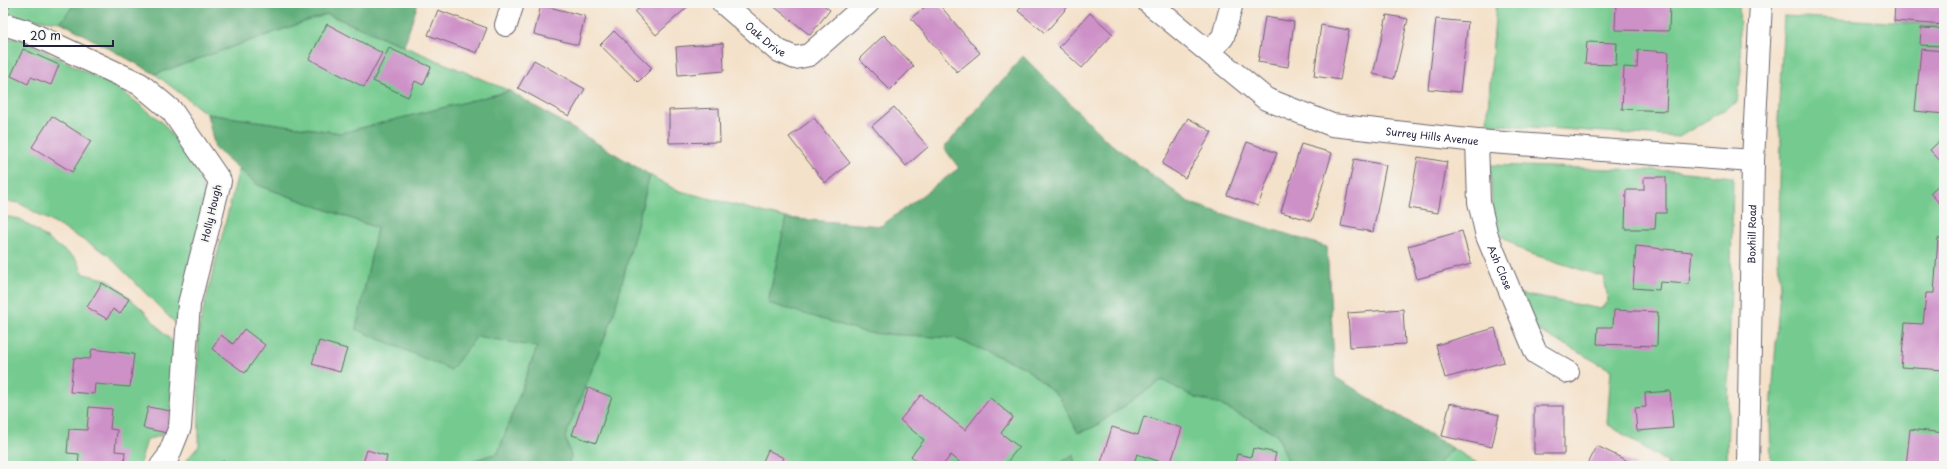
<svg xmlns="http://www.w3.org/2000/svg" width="1947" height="469" viewBox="0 0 1947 469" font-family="'Playpen Sans',sans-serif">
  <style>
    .green { fill: #75cb8f; stroke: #4c7665 }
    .forest { fill: #60af7a; stroke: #41685a }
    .building { fill: #cd90c7 }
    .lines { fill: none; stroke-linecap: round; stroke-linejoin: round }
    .minor-casing { stroke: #6c656d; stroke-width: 24 }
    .minor { stroke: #fff; stroke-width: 22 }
    .labels { text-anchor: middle; stroke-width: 4; stroke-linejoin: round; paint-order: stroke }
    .street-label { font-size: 10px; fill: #22223b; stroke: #f6f6f2 }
  </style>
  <rect width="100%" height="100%" fill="#f6f6f2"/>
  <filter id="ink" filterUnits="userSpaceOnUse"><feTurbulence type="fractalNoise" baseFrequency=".025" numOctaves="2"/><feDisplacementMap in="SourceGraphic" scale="8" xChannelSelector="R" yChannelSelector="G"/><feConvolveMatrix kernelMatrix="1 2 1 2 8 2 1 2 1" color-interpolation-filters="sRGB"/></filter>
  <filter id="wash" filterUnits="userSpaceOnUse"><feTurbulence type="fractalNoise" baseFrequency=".012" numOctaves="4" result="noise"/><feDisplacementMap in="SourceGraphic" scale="16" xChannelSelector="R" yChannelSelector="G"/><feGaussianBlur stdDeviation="0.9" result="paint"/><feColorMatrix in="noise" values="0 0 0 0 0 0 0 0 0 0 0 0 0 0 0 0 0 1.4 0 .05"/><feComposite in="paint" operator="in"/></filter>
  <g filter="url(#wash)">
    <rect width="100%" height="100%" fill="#f4e1c9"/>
    <!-- green -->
    <path class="green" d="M 3,3 L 75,3 L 61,22 L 23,18 L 3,11 Z
      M 1496,3 L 1739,3 L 1741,71 L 1737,102 L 1679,137 L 1487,124 Z
      M 327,14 L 510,91 L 341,133 L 207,114 L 155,74 Z
      M 1784,16 L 1944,25 L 1944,466 L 1771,466 L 1770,424 L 1780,289 L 1778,257 L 1781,143 L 1778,120 Z
      M 3,37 L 23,40 L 118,88 L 162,122 L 197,168 L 206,199 L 178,326 L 106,253 L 19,203 L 3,201 Z
      M 1490,165 L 1676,171 L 1733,177 L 1727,466 L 1666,466 L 1668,463 L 1607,424 L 1611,370 L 1528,325 L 1515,293 L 1601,309 L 1608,300 L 1604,277 L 1525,252 L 1493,230 Z
      M 239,169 L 258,185 L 377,228 L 357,329 L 477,336 L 537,347 L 498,453 L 464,463 L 463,466 L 181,466 L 199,446 L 198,331 Z
      M 650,175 L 676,190 L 786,218 L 768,302 L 868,333 L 954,338 L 1024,367 L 1060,397 L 1078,432 L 1094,427 L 1162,380 L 1196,398 L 1217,403 L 1277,434 L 1291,465 L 1074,466 L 1074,454 L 1056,466 L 568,466 L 571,456 L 565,437 L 613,317 Z
      M 3,216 L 20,219 L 76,259 L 84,274 L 109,280 L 143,310 L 176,346 L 171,411 L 167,433 L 147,440 L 139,466 L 3,466 Z
      M 1452,448 L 1482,466 L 1437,466 Z"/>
    <!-- forest -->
    <path class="forest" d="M 75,3 L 418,3 L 404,46 L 327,14 L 155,74 L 61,22 Z
      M 1023,56 L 1107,141 L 1190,203 L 1327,247 L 1335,377 L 1452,448 L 1437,466 L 1290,466 L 1277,434 L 1217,403 L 1196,398 L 1162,380 L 1094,427 L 1078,433 L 1060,397 L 1024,367 L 954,338 L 868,333 L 768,303 L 786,218 L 881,226 L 959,168 L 944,148 Z
      M 510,91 L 650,175 L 613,317 L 565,437 L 571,456 L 568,466 L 463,466 L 464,463 L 498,453 L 537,347 L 477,336 L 451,370 L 356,329 L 377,228 L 258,185 L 215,148 L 207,114 L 341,133 Z
      M 1074,454 L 1074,466 L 1056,466 Z"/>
    <g id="blocks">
      <!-- building -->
      <path class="building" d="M 3,3 L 10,3 L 9,8 L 3,6 Z
        M 645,3 L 692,3 L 656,35 L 635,12 Z
        M 773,3 L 821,3 L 830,10 L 810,35 L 772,5 Z
        M 930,3 L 938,3 L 980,53 L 957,72 L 911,18 Z
        M 1024,3 L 1071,3 L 1045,33 L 1018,11 Z
        M 1616,3 L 1670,3 L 1669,31 L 1615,30 Z
        M 1895,3 L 1944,3 L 1944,25 L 1894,21 Z
        M 541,5 L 585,16 L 578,45 L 534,34 Z
        M 438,10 L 487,28 L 477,53 L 428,35 Z
        M 1090,13 L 1113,34 L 1082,68 L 1059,47 Z
        M 1387,15 L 1408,19 L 1394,79 L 1373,74 Z
        M 1265,17 L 1294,22 L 1288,67 L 1258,62 Z
        M 1436,19 L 1468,22 L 1460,92 L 1428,89 Z
        M 327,24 L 382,53 L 364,87 L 309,59 Z
        M 1321,25 L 1349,30 L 1340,80 L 1314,76 Z
        M 1921,28 L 1944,29 L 1944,46 L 1920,45 Z
        M 614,31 L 652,68 L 638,82 L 600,45 Z
        M 884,35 L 914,66 L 890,90 L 859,59 Z
        M 1587,42 L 1617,43 L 1616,65 L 1585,64 Z
        M 723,43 L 724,71 L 678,75 L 676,47 Z
        M 389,48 L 431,67 L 423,85 L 415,81 L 408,97 L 373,81 Z
        M 23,49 L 59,65 L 51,85 L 31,77 L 28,84 L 11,76 Z
        M 1921,49 L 1944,51 L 1944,114 L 1915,111 Z
        M 1638,50 L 1669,52 L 1666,111 L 1622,109 L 1624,67 L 1637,68 Z
        M 534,60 L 585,89 L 569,116 L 518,88 Z
        M 894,107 L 928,147 L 906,166 L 872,126 Z
        M 719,108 L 720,142 L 669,143 L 669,110 Z
        M 52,116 L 91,141 L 72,172 L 32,147 Z
        M 814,118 L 850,163 L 825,183 L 789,137 Z
        M 1188,118 L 1212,132 L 1185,178 L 1162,164 Z
        M 1944,137 L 1944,165 L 1930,150 Z
        M 1247,142 L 1277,153 L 1258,206 L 1227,195 Z
        M 1301,144 L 1332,153 L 1312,221 L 1281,212 Z
        M 1418,157 L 1447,162 L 1438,213 L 1409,208 Z
        M 1354,159 L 1386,165 L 1373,232 L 1341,226 Z
        M 1644,177 L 1666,177 L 1666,213 L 1656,213 L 1655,229 L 1625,229 L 1626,190 L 1644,190 Z
        M 1944,180 L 1944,208 L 1930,193 Z
        M 1462,231 L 1471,264 L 1417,279 L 1408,246 Z
        M 1938,238 L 1944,238 L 1944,370 L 1901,367 L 1905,323 L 1923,324 L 1926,293 L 1934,293 Z
        M 1636,246 L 1692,252 L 1689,284 L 1660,282 L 1659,290 L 1633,288 Z
        M 102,283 L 129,299 L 120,314 L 113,309 L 107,319 L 87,307 Z
        M 1403,309 L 1405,344 L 1350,347 L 1348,313 Z
        M 1614,310 L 1658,312 L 1657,346 L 1597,344 L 1598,327 L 1613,327 Z
        M 1495,328 L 1504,362 L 1445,378 L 1436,345 Z
        M 244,329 L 265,345 L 245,373 L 212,349 L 221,335 L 233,344 Z
        M 319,341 L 347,349 L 340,372 L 312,364 Z
        M 92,349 L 134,354 L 130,387 L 95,384 L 94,394 L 70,392 L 74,358 L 90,359 Z
        M 588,388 L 612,397 L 596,443 L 572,435 Z
        M 1670,391 L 1673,428 L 1637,431 L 1635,408 L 1646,407 L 1645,393 Z
        M 921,395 L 965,430 L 990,398 L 1013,417 L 1001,433 L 1019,447 L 1004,466 L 964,466 L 951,455 L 942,466 L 923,466 L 911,456 L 924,440 L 900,420 Z
        M 1450,403 L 1499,415 L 1492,447 L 1442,436 Z
        M 1534,406 L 1564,406 L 1564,454 L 1534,454 Z
        M 89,407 L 112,409 L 110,429 L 117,430 L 115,451 L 125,452 L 124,466 L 78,466 L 79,454 L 67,453 L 69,429 L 87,430 Z
        M 148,407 L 171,411 L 167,433 L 143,428 Z
        M 1144,416 L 1182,428 L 1170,465 L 1137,454 L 1133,466 L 1100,466 L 1112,427 L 1138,435 Z
        M 1910,429 L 1944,433 L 1944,466 L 1906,466 Z
        M 1597,446 L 1638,466 L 1587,466 Z
        M 1253,448 L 1276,453 L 1273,466 L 1234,466 L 1237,454 L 1251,457 Z
        M 367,450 L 387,456 L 385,466 L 362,466 Z
        M 768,450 L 784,458 L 780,466 L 761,466 Z
        M 224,461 L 226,466 L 210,466 Z"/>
    </g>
  </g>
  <g filter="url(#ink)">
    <use href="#blocks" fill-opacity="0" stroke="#6c656d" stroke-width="1"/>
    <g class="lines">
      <!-- minor casing -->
      <g class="minor-casing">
        <g id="minor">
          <path id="s1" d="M 723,3 L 777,50 L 795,58 L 809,55 L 868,3"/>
          <path id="s2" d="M 1149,3 L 1266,99 L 1332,125 L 1477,141 L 1753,161"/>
          <path d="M 3,24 L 26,31 L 140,84 L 172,111 L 220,181 L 189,304 L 180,427 L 168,457 L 161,466"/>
          <path d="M 506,25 L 513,3"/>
          <path d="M 1210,51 L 1223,37 L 1232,3"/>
          <path id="s3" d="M 1477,141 L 1479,202 L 1487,236 L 1536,353 L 1568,372"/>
          <path id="s4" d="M 1748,466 L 1753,161 L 1761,3"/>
        </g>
      </g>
      <!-- minor -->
      <use href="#minor" class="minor"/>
    </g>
  </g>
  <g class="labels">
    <!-- street labels -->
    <g class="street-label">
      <text dy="4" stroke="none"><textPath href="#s1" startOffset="56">Oak Drive</textPath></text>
      <text dy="4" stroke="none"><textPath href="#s2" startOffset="323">Surrey Hills Avenue</textPath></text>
      <text transform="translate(211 213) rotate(-77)" y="4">Holly Hough</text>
      <text dy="4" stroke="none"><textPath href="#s4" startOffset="232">Boxhill Road</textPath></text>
      <text dy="4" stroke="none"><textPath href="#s3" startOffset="130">Ash Close</textPath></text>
    </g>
  </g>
  <!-- margin -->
  <rect width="1947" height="469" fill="none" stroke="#f6f6f2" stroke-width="16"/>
  <!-- scale -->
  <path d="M24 40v6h89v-6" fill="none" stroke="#22223b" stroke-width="2"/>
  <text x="30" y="40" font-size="12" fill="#22223b" stroke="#f6f6f2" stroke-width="3" paint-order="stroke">20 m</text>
</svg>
